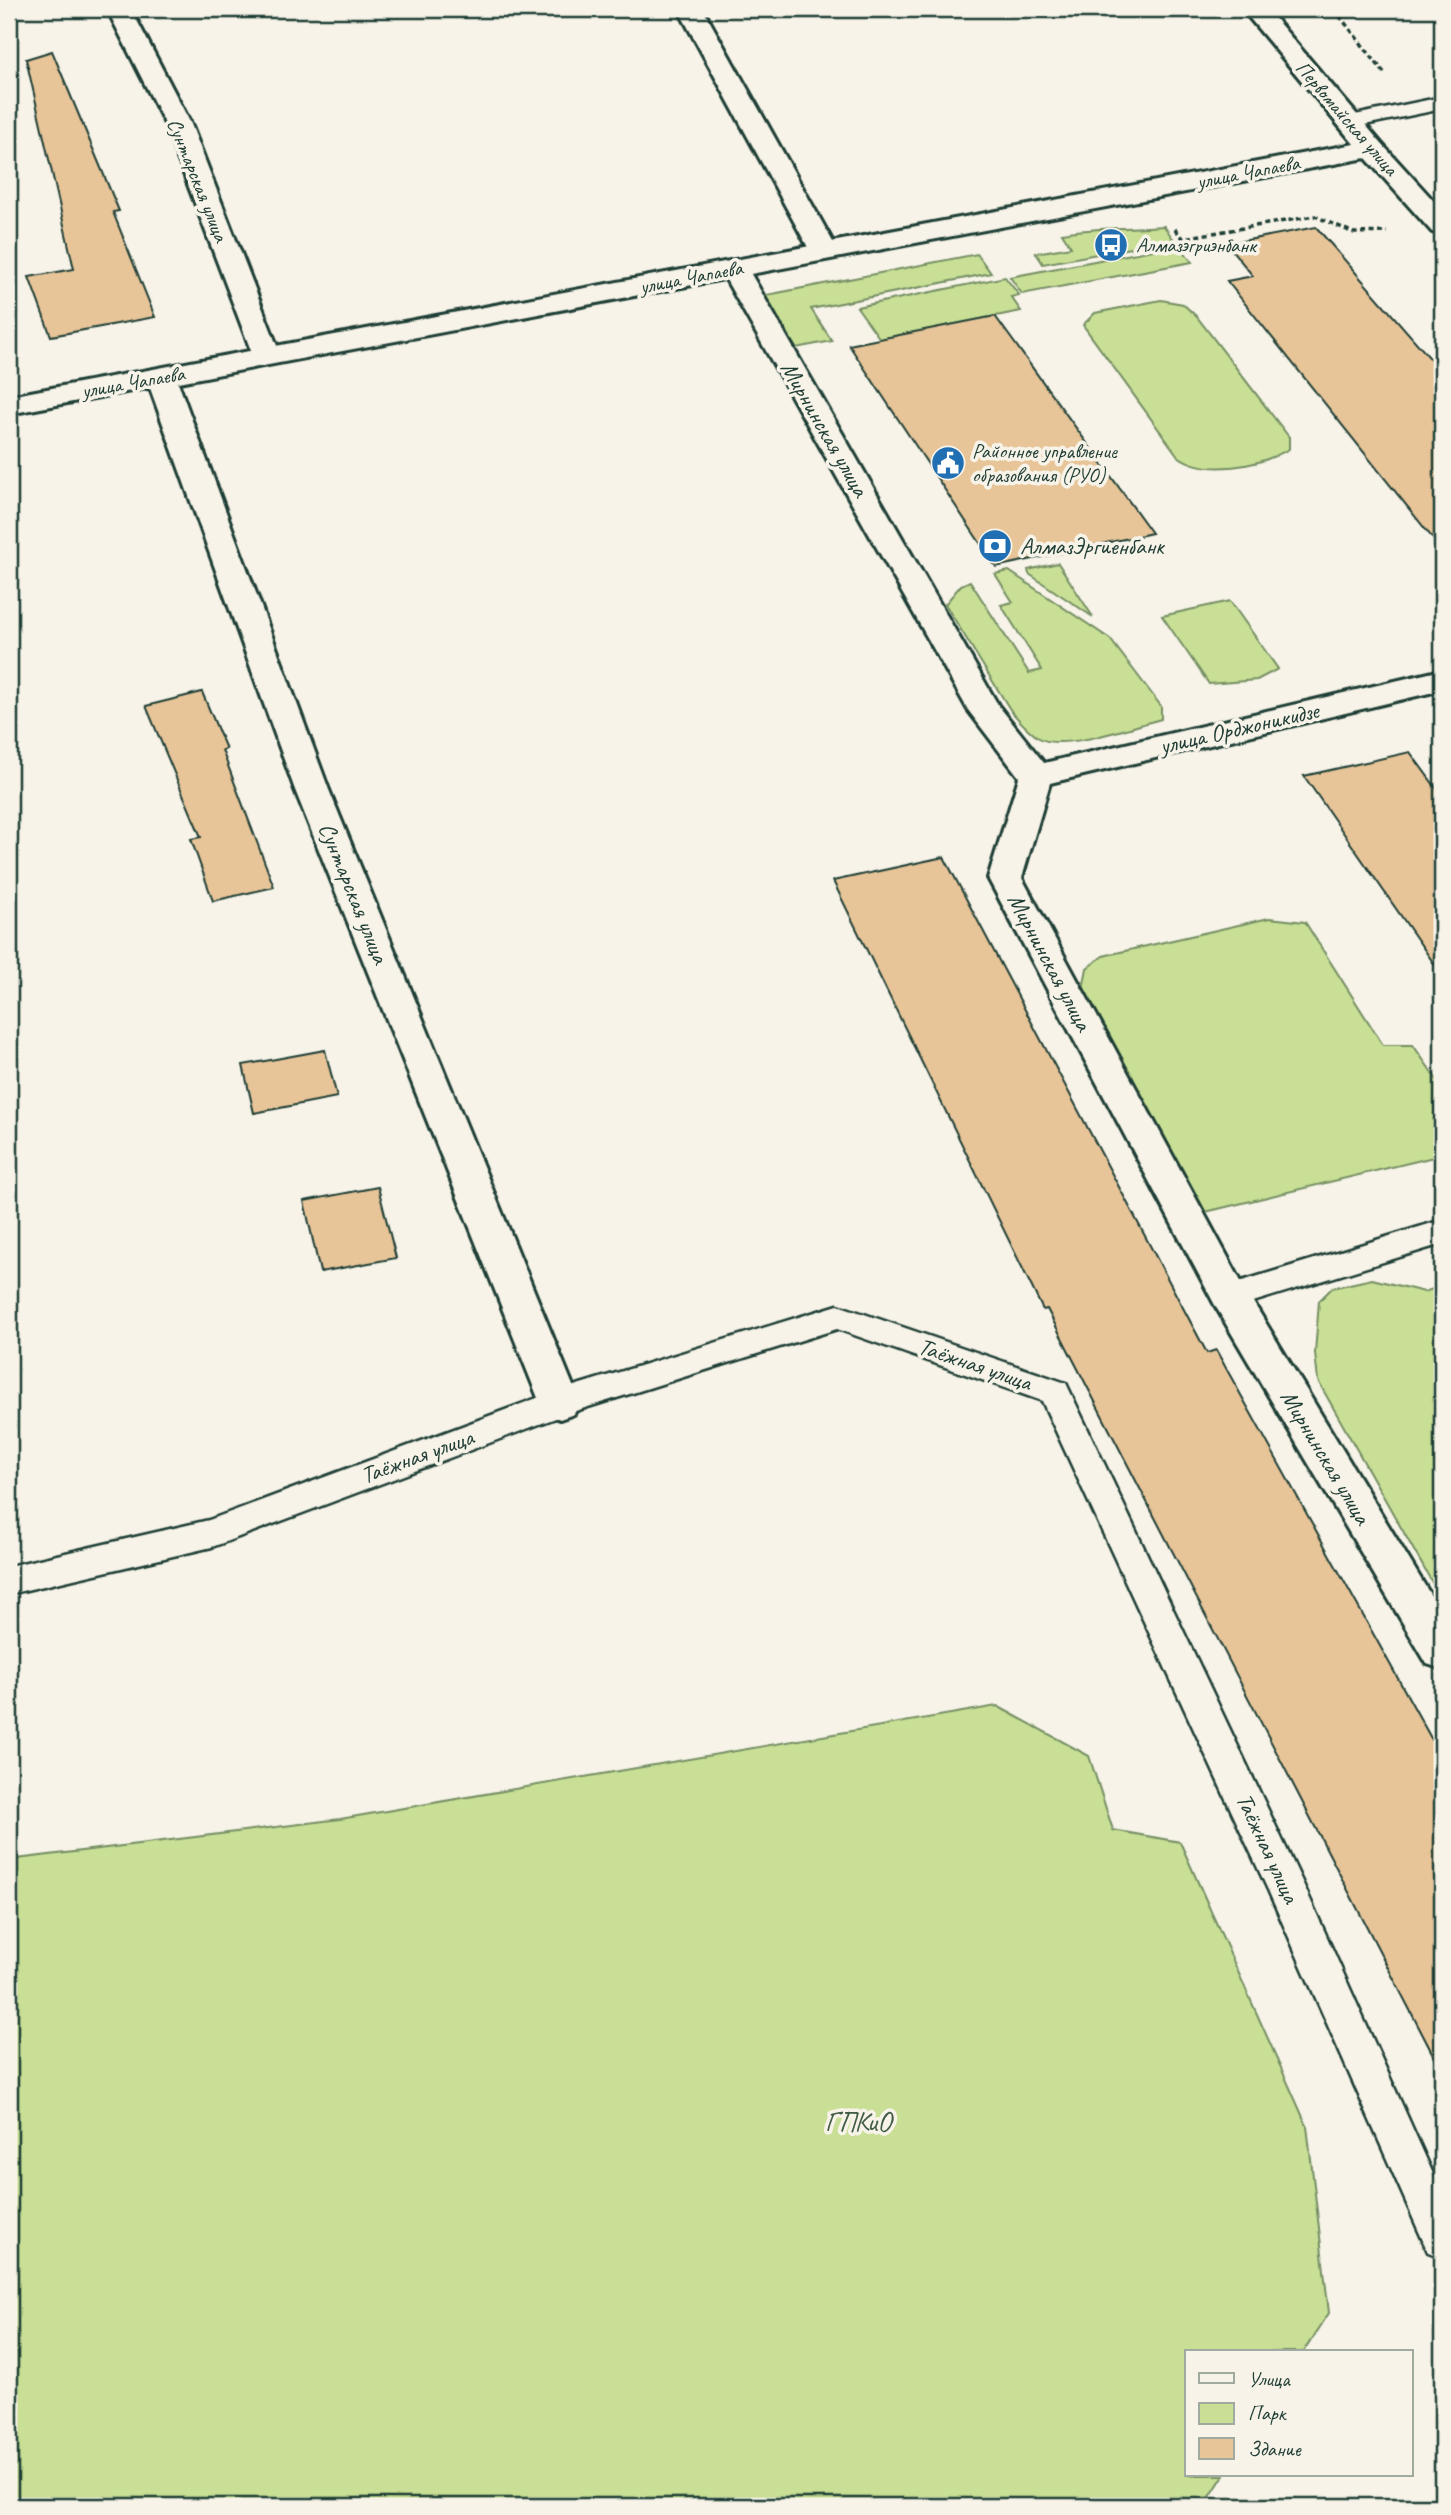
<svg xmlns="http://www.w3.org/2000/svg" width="1451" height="2515" viewBox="0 0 1451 2515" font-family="Caveat,sans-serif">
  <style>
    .green { fill: #c8df95; stroke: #748e64; stroke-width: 2 }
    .building { fill: #e8c599; stroke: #1f3d34; stroke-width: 2 }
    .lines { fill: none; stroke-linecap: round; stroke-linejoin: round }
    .lane-casing { stroke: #1f3d34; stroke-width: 5 }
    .street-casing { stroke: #1f3d34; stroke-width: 6 }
    .secondary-casing { stroke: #1f3d34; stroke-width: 6 }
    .path { stroke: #1f3d34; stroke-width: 3.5; stroke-dasharray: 5 3.5; stroke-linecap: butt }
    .lane { fill: #f7f3e8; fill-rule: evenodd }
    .street { fill: #f7f3e8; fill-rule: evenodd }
    .secondary { fill: #f7f3e8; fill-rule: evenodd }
    .labels { text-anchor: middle; stroke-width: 7; stroke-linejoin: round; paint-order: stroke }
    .far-street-label { font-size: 21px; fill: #1f3d34; stroke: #f7f3e8 }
    .far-poi-label { font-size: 21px; fill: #1f3d34; stroke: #f7f3e8; text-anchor: start }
    .street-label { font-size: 24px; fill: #1f3d34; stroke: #f7f3e8 }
    .poi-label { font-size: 24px; fill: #1f3d34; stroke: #f7f3e8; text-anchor: start }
    .near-park-label { font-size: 28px; fill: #415d47; stroke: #f7f3e8 }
  </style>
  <rect width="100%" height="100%" fill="#f7f3e8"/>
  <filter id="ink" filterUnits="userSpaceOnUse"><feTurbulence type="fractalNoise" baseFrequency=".0143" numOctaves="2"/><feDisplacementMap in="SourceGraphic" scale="14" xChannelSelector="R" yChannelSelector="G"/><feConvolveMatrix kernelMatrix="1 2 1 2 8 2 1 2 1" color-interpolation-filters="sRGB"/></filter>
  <g filter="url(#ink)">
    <!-- green -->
    <path class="green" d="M 1164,226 L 1174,240 L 1043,264 L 1036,253 L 1071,247 L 1062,233 C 1096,227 1129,229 1164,226 Z
      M 1179,245 L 1192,262 L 1022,294 L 1010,277 Z
      M 977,254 L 991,273 L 811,309 L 832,341 L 796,348 L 762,296 Z
      M 1005,277 L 1019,295 L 1011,297 L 1021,311 L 880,339 L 857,307 Z
      M 1161,300 L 1183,304 L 1197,317 L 1289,437 L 1289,449 C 1260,466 1206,477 1178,456 L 1083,325 L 1095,313 Z
      M 1058,563 L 1093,617 L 1029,574 L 1028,570 Z
      M 1009,571 L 1110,639 L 1161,706 L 1161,719 C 1133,726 1063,752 1039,738 C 1028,731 1019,720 1011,711 L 945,604 L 961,585 L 970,581 L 1029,673 L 1042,670 L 1001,605 L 1013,602 L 995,574 Z
      M 1230,601 L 1278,669 L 1257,680 L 1209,684 L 1162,616 Z
      M 1269,918 L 1305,922 L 1383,1045 L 1413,1045 L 1442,1087 L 1442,1155 L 1201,1213 L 1088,1013 L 1083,989 L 1087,968 L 1103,956 Z
      M 1372,1279 L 1424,1292 L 1442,1286 L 1442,1600 L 1318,1381 L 1315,1353 L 1319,1301 L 1332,1288 Z
      M 997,1706 L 1089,1756 L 1113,1830 L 1180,1842 L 1307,2126 L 1329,2313 L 1304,2352 L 1187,2352 L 1187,2475 L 1224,2475 L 1204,2506 L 9,2506 L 9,1860 L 340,1819 Z"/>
    <!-- building -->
    <path class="building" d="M 52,51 L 119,211 L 113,212 L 155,317 L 51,336 L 29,277 L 74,269 L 26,59 Z
      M 1316,227 L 1442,372 L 1442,550 L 1227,281 L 1253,276 L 1227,244 Z
      M 995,316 L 1152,533 L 996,567 L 849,345 Z
      M 202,692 L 226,749 L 222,750 L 274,887 L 213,901 L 191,839 L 201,837 L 146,706 Z
      M 1410,752 L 1442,796 L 1442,975 L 1304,776 Z
      M 944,857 L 1207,1353 L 1216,1350 L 1442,1758 L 1442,2072 L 1047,1309 L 1043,1310 L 833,881 Z
      M 325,1050 L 337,1097 L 254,1113 L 243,1065 Z
      M 378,1187 L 396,1258 L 320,1272 L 304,1201 Z"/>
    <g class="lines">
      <!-- lane casing -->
      <g class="lane-casing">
        <path id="lane" d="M 1442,97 L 1442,109 L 1350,128 L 1342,127 L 1339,122 L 1342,117 L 1350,116 Z
          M 1442,1220 L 1442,1244 L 1230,1309 L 1219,1306 L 1214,1297 L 1219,1288 Z
          M 838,1305 L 1066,1383 L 1306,1890 L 1442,2194 L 1442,2257 L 1428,2252 L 1268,1890 L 1042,1401 L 837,1329 L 569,1413 L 212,1547 L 9,1594 L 9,1566 L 209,1520 L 548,1394 Z"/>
      </g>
      <!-- street casing -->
      <g class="street-casing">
        <path id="street" d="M 107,9 L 131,9 L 191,124 L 281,356 L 277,362 L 267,365 L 257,362 L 253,356 L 165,124 Z
          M 678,9 L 703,9 L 838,251 L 834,257 L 824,259 L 814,257 L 810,251 Z
          M 734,261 L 744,263 L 748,269 L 998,705 L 1044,763 L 1442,670 L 1442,690 L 1050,783 L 1022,878 L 1244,1287 L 1442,1614 L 1442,1669 L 1427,1664 L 1216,1307 L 988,878 L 1019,777 L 968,710 L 720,269 L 724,263 Z
          M 161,368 L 171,371 L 176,377 L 329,790 L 580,1403 L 574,1414 L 560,1419 L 546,1414 L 540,1403 L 295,790 L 146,377 L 151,371 Z"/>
      </g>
      <!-- secondary casing -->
      <g class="secondary-casing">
        <path id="secondary" d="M 1242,9 L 1267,9 L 1381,143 L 1442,210 L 1442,234 L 1432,232 L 1366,158 L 9,414 L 9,396 L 1354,144 Z"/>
      </g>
      <!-- path -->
      <path class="path" d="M 1334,9 L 1386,75
        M 1175,229 L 1183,238 L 1315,216 L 1354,233 L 1387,232"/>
      <!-- lane -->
      <use href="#lane" class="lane"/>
      <!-- street -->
      <use href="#street" class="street"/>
      <!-- secondary -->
      <use href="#secondary" class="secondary"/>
    </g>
  </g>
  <!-- icons -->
  <defs>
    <g id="bus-disc" transform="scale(1.75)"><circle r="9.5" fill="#1f6fb2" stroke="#f7f3e8"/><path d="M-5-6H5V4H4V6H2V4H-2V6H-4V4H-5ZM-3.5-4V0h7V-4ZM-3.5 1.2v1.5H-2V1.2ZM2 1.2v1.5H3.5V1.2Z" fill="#fff"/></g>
    <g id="civic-disc" transform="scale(1.75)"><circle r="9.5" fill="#1f6fb2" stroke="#f7f3e8"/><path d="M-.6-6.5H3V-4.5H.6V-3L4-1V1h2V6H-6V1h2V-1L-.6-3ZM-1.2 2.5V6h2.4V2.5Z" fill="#fff"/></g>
    <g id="bank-disc" transform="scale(1.75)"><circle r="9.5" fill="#1f6fb2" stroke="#f7f3e8"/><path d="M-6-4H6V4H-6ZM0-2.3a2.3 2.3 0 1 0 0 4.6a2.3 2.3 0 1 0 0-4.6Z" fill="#fff"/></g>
  </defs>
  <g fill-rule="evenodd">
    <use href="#bus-disc" x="1111" y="245"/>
    <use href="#civic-disc" x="948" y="463"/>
    <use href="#bank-disc" x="995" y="546"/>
  </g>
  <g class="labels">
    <!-- far-street labels -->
    <g class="far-street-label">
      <text transform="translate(1347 118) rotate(49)" y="7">Первомайская улица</text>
      <text transform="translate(1248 172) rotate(-11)" y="7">улица Чапаева</text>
      <text transform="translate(198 180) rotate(68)" y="7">Сунтарская улица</text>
      <text transform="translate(691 277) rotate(-11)" y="7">улица Чапаева</text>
      <text transform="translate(133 382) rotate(-10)" y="7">улица Чапаева</text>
    </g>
    <!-- far-poi labels -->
    <g class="far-poi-label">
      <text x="1136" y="252">Алмазэгриэнбанк</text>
      <text x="972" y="458">Районное управление<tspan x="972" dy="24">образования (РУО)</tspan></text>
    </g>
    <!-- street labels -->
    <g class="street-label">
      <text transform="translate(825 429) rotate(60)" y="8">Мирнинская улица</text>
      <text transform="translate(1239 728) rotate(-13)" y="8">улица Орджоникидзе</text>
      <text transform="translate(354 893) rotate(68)" y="8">Сунтарская улица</text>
      <text transform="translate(1050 962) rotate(62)" y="8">Мирнинская улица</text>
      <text transform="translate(975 1364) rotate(19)" y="8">Таёжная улица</text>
      <text transform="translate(417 1456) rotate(-20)" y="8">Таёжная улица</text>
      <text transform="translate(1326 1457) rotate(59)" y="8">Мирнинская улица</text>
      <text transform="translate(1268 1848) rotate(65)" y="8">Таёжная улица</text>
    </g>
    <!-- poi labels -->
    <g class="poi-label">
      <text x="1020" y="554">АлмазЭргиенбанк</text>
    </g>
    <!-- near-park labels -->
    <g class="near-park-label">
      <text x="858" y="2131">ГПКиО</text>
    </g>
  </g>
  <!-- margin -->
  <rect width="1451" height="2515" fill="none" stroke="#f7f3e8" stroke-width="35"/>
  <rect x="18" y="18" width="1416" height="2480" fill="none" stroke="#1f3d34" stroke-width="2.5" filter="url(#ink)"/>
  <!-- legend -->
  <rect x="1185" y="2350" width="228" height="126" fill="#f7f3e8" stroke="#a1aaa0" stroke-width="2"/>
  <rect x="1199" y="2373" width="35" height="10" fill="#f7f3e8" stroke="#a1aaa0" stroke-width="2"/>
  <text x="1248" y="2386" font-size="21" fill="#1f3d34">Улица</text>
  <rect x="1199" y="2403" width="35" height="21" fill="#c8df95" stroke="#a1aaa0" stroke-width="2"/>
  <text x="1248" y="2420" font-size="21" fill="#1f3d34">Парк</text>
  <rect x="1199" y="2438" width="35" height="21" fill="#e8c599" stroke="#a1aaa0" stroke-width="2"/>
  <text x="1248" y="2456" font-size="21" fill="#1f3d34">Здание</text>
</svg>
